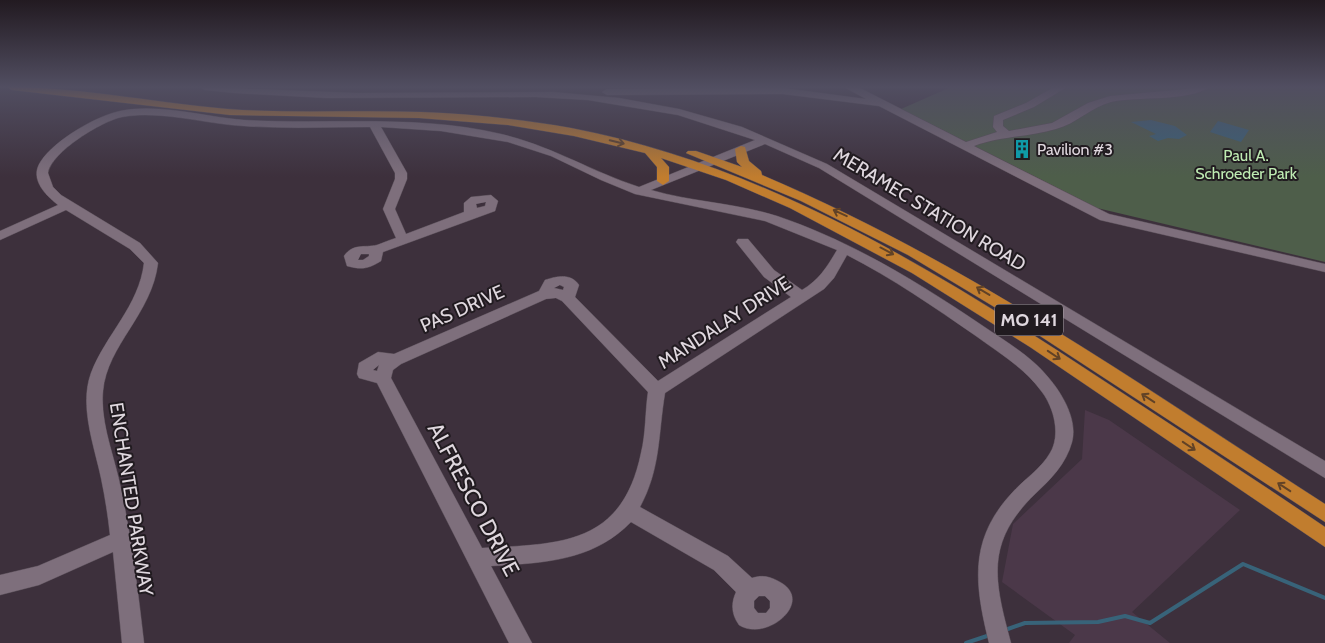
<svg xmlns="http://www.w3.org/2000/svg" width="1325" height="643" viewBox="0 0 1325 643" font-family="Cabin,sans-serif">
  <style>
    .built { fill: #4b3849 }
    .green { fill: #4e5e4a }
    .water { fill: #386379 }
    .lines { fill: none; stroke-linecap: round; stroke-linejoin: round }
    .stream { stroke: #386379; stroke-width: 4 }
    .minor-casing { stroke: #594e58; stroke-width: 1 }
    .highway-casing { stroke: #594e58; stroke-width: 1 }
    .minor { fill: #7e6f7c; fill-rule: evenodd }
    .highway { fill: #c17d2e; fill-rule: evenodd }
    .oneway { stroke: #614226 }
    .labels { text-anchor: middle; stroke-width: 4; stroke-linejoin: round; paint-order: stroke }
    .far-poi-label { font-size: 16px; fill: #e0d8df; stroke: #211b20; text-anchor: start }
    .far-park-label { font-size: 16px; fill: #beebb2; stroke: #211b20 }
    .shield { fill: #211b20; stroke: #a79fa6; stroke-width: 1 }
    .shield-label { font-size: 18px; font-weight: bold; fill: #e0d8df }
    .street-label { font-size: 19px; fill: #e0d8df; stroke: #211b20 }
    .near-street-label { font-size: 22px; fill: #e0d8df; stroke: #211b20 }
  </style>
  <rect width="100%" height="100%" fill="#3d303c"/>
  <!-- built -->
  <path class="built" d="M 1085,410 L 1109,420 L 1240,510 L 1132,612 L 1170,643 L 1069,643 L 1075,635 L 1002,582 L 1013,524 L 1082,459 Z"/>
  <!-- green -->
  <path class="green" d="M 951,87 L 1325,87 L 1325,262 L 1097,208 L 901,109 Z"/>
  <!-- water -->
  <path class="water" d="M 1151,120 L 1175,126 L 1187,135 L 1179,139 L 1168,138 L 1158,141 L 1149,136 L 1156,134 L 1131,122 Z
    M 1218,121 L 1249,130 L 1241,142 L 1210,132 Z"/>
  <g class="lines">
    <!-- stream -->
    <path class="stream" d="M 1005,630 L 1025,623 L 1098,622 L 1125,616 L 1150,623 L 1243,564 L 1325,598
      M 966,643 L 990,635"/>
    <!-- minor casing -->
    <g class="minor-casing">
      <path id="minor" d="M 200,87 L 357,93 L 553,92 L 619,98 L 679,109 L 742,127 L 827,164 L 1325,461 L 1325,478 L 819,168 L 765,144 L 651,190 C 692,202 736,203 777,216 C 851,241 918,282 983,326 C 1005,341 1031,356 1048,377 C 1062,393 1078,420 1072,442 C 1066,464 1051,479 1035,494 C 985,543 994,580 1011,643 L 989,643 C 975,586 968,541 1011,494 C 1023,480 1041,469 1050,453 C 1061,435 1054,408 1042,392 C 1025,368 999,353 976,336 C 934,307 892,278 847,255 L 834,278 L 824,289 L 665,393 C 658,435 661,468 640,507 L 728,556 L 752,578 C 761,575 769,576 778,581 C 817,600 767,643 739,625 C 731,614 731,603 736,592 L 714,570 L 631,522 C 593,561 544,563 491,566 L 532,643 L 509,643 L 377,383 L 359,378 L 357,374 L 359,363 L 378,352 L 394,354 L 539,291 L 545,280 C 557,276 571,273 579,285 L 575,297 L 658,381 L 791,297 L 764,277 L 736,242 L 738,239 L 748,239 L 774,270 L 802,290 C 819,280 827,267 837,250 L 765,221 L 635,194 L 601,180 L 551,156 L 508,142 L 441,131 L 381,127 L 407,173 L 407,179 L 395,209 L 406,234 L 464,212 L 464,203 L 471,197 L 491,195 L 498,201 L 495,211 L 383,252 L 381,261 C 368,269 362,270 347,266 L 344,256 C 353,243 364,248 377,245 C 383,243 389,240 396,238 L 383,209 L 395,179 L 395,173 L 370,127 C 328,127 286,129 244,126 C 204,124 162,110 122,117 C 102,121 51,152 48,173 L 53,187 L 61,195 L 140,243 L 158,263 C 152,314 107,345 103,391 C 100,424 115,457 121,489 C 132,540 138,591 144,643 L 122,643 L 113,552 L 39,585 L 0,595 L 0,575 L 38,566 L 110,535 C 108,516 105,497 101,478 C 94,445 79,406 91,373 C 106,334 139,306 144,263 L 130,249 L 66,210 L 0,240 L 0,231 L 58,205 C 44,194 29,178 41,161 C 55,140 96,116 120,111 C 160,103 204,117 244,120 C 330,125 417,114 501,134 C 552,146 590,171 639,187 L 755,140 L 678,115 L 588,100 L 536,97 L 327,98 L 235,93 L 205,90 ZM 486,202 L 485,206 L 477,208 L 476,204 ZM 361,254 L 369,254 L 369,256 L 363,260 L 358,260 ZM 560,285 L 564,287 L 563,290 L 554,288 ZM 556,298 L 562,301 L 648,392 C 645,412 646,433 641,453 C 622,545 561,544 482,548 L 391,378 L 393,370 L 401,364 L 546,299 ZM 379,365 L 377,371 L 373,370 ZM 759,596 L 765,596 L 770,601 L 770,608 L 766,613 L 758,613 L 754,608 L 754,601 Z
        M 844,87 L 858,87 L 966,142 L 997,132 L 993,127 L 994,116 L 1026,103 L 1054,87 L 1067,87 L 1034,107 L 1003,120 L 1003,126 L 1009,131 L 1052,123 L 1088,103 L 1110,96 L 1209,87 C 1189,102 1136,96 1111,102 C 1091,107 1076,124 1056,129 C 1029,137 1001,136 974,146 L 1109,214 L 1325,264 L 1325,272 L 1100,220 L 879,106 L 783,94 L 607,95 L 602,92 L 607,89 L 783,88 L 866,99 Z"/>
    </g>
    <!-- highway casing -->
    <g class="highway-casing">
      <path id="highway" d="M 7,87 C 86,87 164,105 242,110 C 302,113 362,110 421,112 C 471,114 521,119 571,128 C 765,165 935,270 1098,377 C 1174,427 1250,476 1325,527 L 1325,547 L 1030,347 L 912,273 L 790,208 L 726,180 L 661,158 L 669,167 L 669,181 L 663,185 L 657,181 L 657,167 L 645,153 L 574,136 L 508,125 L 419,118 L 230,115 L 12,90 Z
        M 741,146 L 745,147 L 749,161 L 761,171 L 762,175 C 963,260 1142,386 1325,504 L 1325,522 L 1011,317 L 908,255 L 801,201 L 686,153 L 688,151 L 696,151 L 742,167 L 737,162 L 735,149 Z"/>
    </g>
    <!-- minor -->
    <use href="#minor" class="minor"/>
    <!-- highway -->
    <use href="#highway" class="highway"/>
  </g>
  <!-- one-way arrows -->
  <defs><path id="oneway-shaft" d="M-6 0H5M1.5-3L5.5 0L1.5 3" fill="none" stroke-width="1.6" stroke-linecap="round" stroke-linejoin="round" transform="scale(1.25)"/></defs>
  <g class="oneway">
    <use href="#oneway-shaft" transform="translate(617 142) rotate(14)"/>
    <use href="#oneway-shaft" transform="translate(840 213) rotate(-155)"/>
    <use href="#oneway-shaft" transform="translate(887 251) rotate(28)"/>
    <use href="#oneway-shaft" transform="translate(983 291) rotate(-149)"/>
    <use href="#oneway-shaft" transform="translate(1054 355) rotate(34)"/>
    <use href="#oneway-shaft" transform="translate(1148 398) rotate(-147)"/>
    <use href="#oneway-shaft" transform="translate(1189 446) rotate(34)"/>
    <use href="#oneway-shaft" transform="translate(1284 487) rotate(-147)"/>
  </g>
  <!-- sky -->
  <linearGradient id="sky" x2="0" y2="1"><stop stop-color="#221a21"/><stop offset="0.49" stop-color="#514e61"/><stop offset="1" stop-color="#514e61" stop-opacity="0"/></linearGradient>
  <rect width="1325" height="177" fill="url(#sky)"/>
  <!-- icons -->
  <defs>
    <g id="building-bare" transform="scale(1.5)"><path d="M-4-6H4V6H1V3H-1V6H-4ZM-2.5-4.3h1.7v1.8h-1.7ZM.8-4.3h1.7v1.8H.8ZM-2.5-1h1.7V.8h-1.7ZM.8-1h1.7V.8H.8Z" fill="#0f9aa8" stroke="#211b20" stroke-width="2.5" paint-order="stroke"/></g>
  </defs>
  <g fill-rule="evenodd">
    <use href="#building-bare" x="1022" y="149"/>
  </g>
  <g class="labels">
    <!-- far-poi labels -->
    <g class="far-poi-label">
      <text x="1037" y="155">Pavilion #3</text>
    </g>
    <!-- far-park labels -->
    <g class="far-park-label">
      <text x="1246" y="161">Paul A.<tspan x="1246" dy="18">Schroeder Park</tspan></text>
    </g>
    <!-- shield labels -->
    <rect class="shield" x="995" y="304.5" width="68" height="31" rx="4"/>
    <g class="shield-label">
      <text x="1029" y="326">MO 141</text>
    </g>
    <!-- street labels -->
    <g class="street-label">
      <text transform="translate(930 209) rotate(31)" y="7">MERAMEC STATION ROAD</text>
      <text transform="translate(462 308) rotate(-24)" y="7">PAS DRIVE</text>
      <text transform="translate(724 322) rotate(-33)" y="7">MANDALAY DRIVE</text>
      <text transform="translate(132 499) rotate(81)" y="7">ENCHANTED PARKWAY</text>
    </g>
    <!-- near-street labels -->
    <g class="near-street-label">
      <text transform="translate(474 499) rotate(62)" y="8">ALFRESCO DRIVE</text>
    </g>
  </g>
</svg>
